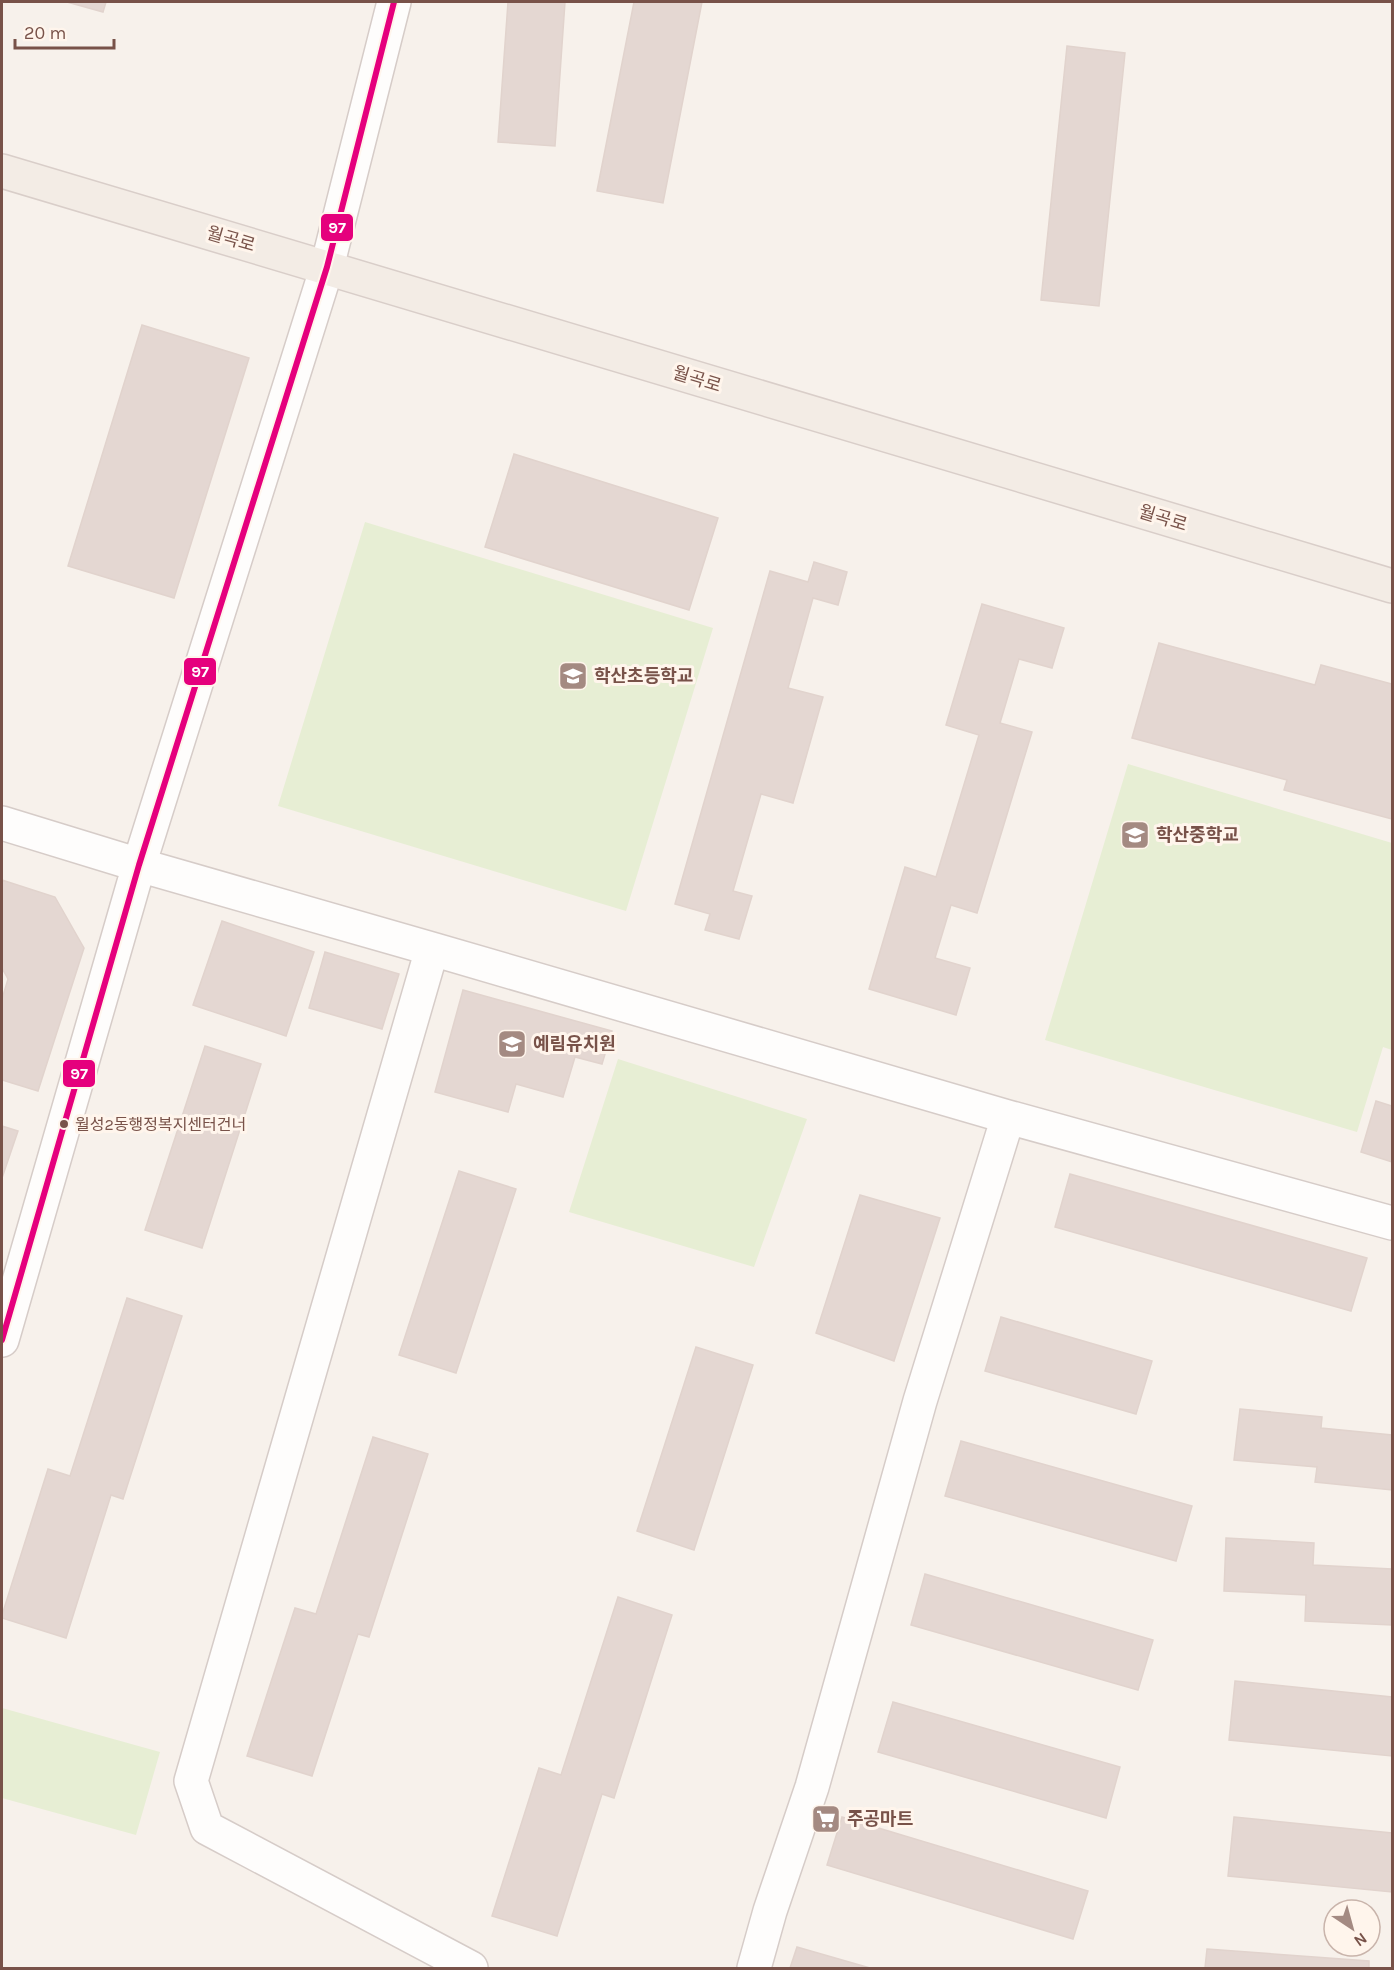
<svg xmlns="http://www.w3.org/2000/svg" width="1394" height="1970" viewBox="0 0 1394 1970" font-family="Karla,'Noto Sans KR',sans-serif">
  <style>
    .green { fill: #e7eed4 }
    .building { fill: #e4d7d2; stroke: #e1d3cd; stroke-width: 1.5 }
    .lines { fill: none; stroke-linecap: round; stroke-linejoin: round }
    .minor-casing { stroke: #d6ccc8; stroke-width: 36 }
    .major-casing { stroke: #d9cec9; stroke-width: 36 }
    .minor { stroke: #fefdfc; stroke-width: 33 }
    .major { stroke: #f3ece5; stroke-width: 33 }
    .bus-1-casing { stroke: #fff5ec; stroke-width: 10 }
    .bus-1 { stroke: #e5007d; stroke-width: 6 }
    .bus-dot { fill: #785249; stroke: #fff5ec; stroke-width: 2 }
    .labels { text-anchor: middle; stroke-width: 6; stroke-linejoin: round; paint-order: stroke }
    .bus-label { font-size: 16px; fill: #785249; stroke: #fff5ec; text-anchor: start }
    .street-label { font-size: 18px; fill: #785249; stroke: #fff5ec }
    .poi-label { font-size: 18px; font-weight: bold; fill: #785249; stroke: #fff5ec; text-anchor: start }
    .line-badge { stroke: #fff5ec; stroke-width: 2 }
    .badge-label { font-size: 16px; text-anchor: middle; font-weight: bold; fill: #fff }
  </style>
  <rect width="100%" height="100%" fill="#f7f1eb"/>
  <!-- green -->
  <path class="green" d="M 365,522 L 713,628 L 626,911 L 278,806 Z
    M 1128,764 L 1392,843 L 1392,1050 L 1383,1047 L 1357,1132 L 1045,1040 Z
    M 618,1059 L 807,1119 L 754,1267 L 569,1212 Z
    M 2,1708 L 160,1752 L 136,1835 L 2,1798 Z"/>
  <!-- building -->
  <path class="building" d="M 67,2 L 106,2 L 103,12 Z
    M 508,2 L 565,2 L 555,146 L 498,142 Z
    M 634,2 L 702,2 L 663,203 L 597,191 Z
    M 1067,46 L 1125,53 L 1099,306 L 1041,300 Z
    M 142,325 L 249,358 L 174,598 L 68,566 Z
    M 514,454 L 718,518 L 689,610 L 485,547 Z
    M 814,562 L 847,572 L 838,605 L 813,598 L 788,688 L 823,697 L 793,803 L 761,794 L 733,891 L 752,896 L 739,939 L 705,930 L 710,914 L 675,904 L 770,571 L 808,582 Z
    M 982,604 L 1064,628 L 1052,668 L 1019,659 L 1000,723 L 1032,732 L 977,913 L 951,905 L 935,958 L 970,968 L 956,1015 L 869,989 L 905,867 L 936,877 L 979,735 L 946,725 Z
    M 1159,643 L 1315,685 L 1321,665 L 1392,684 L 1392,819 L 1284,790 L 1287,780 L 1132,738 Z
    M 2,880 L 55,897 L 84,948 L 38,1091 L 2,1080 L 2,999 L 8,979 L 2,968 Z
    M 222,921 L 314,952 L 286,1036 L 193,1005 Z
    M 325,952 L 399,974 L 382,1029 L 309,1008 Z
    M 463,990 L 612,1031 L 602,1064 L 575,1057 L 563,1097 L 516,1084 L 508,1112 L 435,1092 Z
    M 205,1046 L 261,1064 L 202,1248 L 145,1230 Z
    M 1376,1101 L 1392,1106 L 1392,1162 L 1361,1152 Z
    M 2,1126 L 18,1131 L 2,1178 Z
    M 459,1171 L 516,1189 L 456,1373 L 399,1355 Z
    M 1070,1174 L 1367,1258 L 1351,1311 L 1055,1227 Z
    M 860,1195 L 940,1218 L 894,1361 L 816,1333 Z
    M 127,1298 L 182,1316 L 123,1499 L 111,1495 L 66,1638 L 2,1618 L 2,1615 L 48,1469 L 70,1476 Z
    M 1001,1317 L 1152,1361 L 1136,1414 L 985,1371 Z
    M 696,1347 L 753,1365 L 694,1550 L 637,1531 Z
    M 1240,1409 L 1322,1417 L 1321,1428 L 1392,1435 L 1392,1490 L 1315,1482 L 1317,1467 L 1234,1460 Z
    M 373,1437 L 428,1454 L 369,1637 L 358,1634 L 312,1776 L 247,1756 L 295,1608 L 316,1614 Z
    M 961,1441 L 1192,1506 L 1176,1561 L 945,1496 Z
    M 1226,1538 L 1314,1543 L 1313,1565 L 1392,1569 L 1392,1625 L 1305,1621 L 1306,1595 L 1224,1591 Z
    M 925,1574 L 1153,1640 L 1138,1690 L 911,1625 Z
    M 618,1597 L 672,1615 L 614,1798 L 602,1794 L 557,1936 L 492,1916 L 539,1768 L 561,1775 Z
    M 1235,1681 L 1392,1697 L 1392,1756 L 1229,1740 Z
    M 893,1702 L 1120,1767 L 1106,1818 L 878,1752 Z
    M 842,1817 L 1088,1891 L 1073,1939 L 827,1865 Z
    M 1234,1817 L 1392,1833 L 1392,1892 L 1228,1876 Z
    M 797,1947 L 870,1968 L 790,1968 Z
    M 1207,1949 L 1369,1961 L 1369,1968 L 1205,1968 Z"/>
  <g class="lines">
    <!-- minor casing -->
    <g class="minor-casing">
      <path id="minor" d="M 2,823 L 139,865 L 432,949 L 1008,1117 L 1392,1223
        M 432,949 L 191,1781 L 207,1828 L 471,1968
        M 2,1340 L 139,865 L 327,267 L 394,2
        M 754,1968 L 770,1911 L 812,1787 L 920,1401 L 1008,1117"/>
    </g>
    <!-- major casing -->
    <g class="major-casing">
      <path id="major" d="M 2,171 L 1392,586"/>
    </g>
    <!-- minor -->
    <use href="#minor" class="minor"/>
    <!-- major -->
    <use href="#major" class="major"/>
    <!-- bus-1 casing -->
    <g class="bus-1-casing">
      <path id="bus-1" d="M 2,1340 L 139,865 L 327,267 L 394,2"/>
    </g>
    <!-- bus-1 -->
    <use href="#bus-1" class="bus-1"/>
  </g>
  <!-- icons -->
  <defs>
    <g id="school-square" transform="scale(1.5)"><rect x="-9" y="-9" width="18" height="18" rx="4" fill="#a48a82" stroke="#fff5ec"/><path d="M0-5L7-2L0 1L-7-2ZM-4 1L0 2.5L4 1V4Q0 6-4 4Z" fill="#fff"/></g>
    <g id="supermarket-square" transform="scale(1.5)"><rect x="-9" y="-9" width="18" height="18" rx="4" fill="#a48a82" stroke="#fff5ec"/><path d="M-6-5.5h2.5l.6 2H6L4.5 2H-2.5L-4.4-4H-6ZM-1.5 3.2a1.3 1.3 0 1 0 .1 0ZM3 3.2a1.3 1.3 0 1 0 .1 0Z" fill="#fff"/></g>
  </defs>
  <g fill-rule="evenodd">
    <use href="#school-square" x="573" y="676"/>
    <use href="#school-square" x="1135" y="835"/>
    <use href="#school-square" x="512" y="1044"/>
    <use href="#supermarket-square" x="826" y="1819"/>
  </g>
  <!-- markers -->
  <circle class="bus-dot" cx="64" cy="1124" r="5"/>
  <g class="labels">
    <!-- bus labels -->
    <g class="bus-label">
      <text x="75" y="1130">월성2동행정복지센터건너</text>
    </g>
    <!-- street labels -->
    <g class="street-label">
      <text transform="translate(231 239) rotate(16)" y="6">월곡로</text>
      <text transform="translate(697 379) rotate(17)" y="6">월곡로</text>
      <text transform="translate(1163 518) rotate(17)" y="6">월곡로</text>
    </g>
    <!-- poi labels -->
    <g class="poi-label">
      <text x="594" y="682">학산초등학교</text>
      <text x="1156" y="841">학산중학교</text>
      <text x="533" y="1050">예림유치원</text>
      <text x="847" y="1825">주공마트</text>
    </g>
  </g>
  <g class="line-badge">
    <rect x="320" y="213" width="34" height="29" rx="6" fill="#e5007d"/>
    <rect x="183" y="657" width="34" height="29" rx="6" fill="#e5007d"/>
    <rect x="62" y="1059" width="34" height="29" rx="6" fill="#e5007d"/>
  </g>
  <g class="badge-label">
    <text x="337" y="233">97</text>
    <text x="200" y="677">97</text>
    <text x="79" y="1079">97</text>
  </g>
  <!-- border -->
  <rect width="1394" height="1970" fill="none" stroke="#785249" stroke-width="6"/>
  <!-- north arrow -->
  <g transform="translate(1352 1928) rotate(144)"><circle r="28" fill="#fff5ec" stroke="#c9b4ab" stroke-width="1.5"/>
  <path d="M0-4.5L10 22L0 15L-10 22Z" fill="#a48a82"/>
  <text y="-9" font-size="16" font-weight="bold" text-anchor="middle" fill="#785249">N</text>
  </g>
  <!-- scale -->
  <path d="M15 39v9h99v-9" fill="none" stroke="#785249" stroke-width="3"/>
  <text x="24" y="39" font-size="18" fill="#785249" stroke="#fff5ec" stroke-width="4.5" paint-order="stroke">20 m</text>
</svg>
